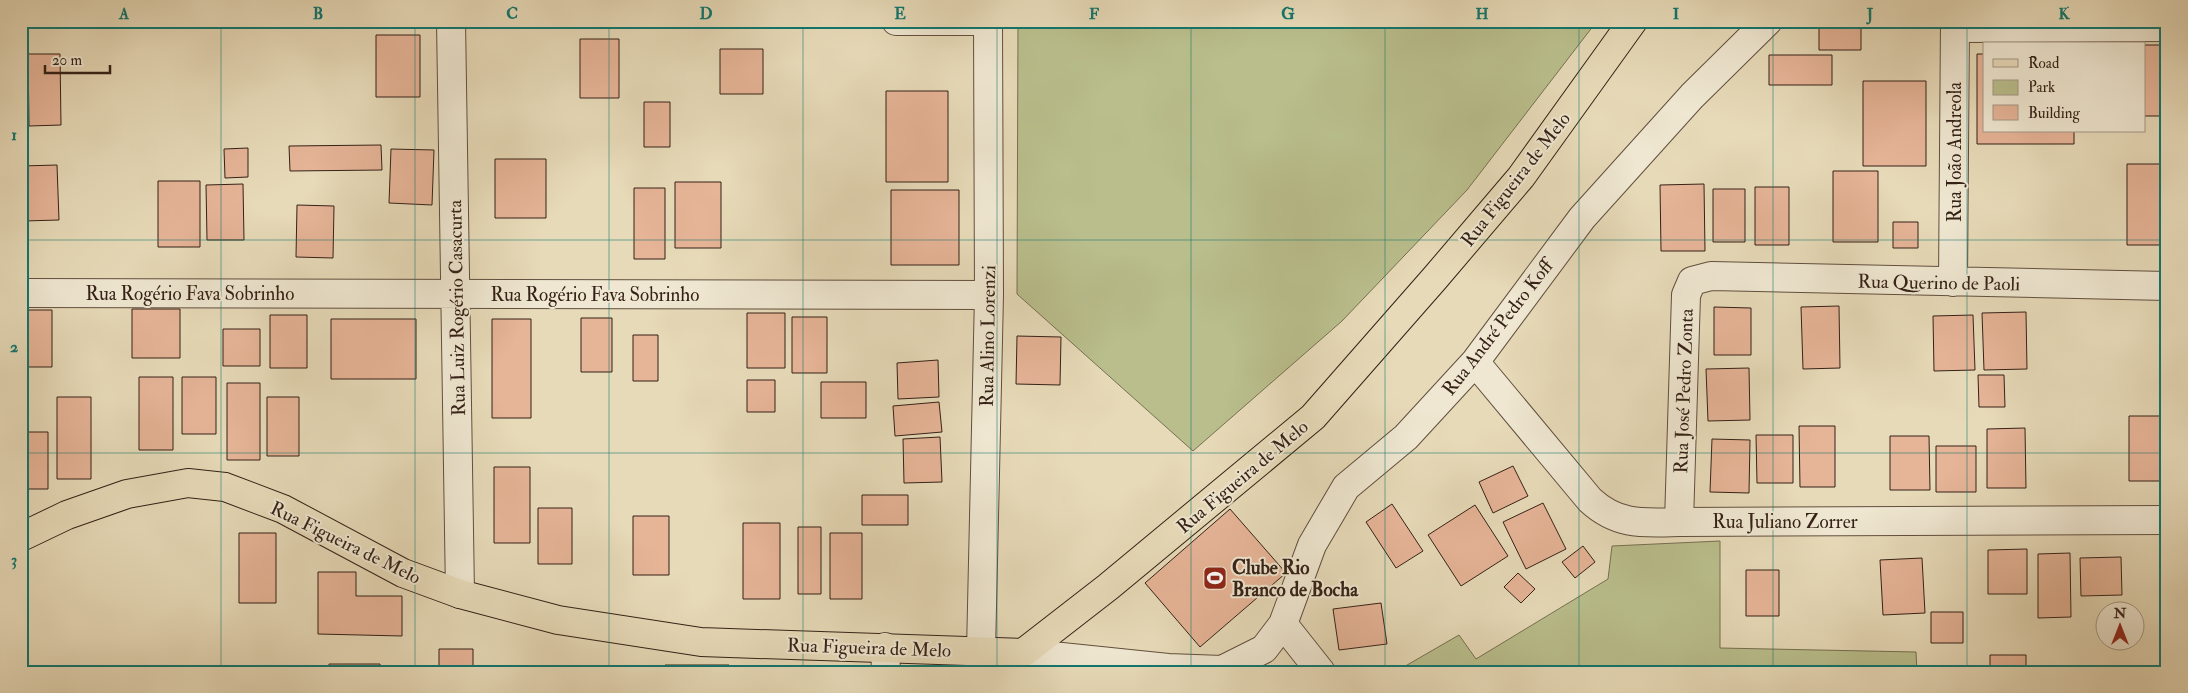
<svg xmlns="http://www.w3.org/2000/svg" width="2188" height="693" viewBox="0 0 2188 693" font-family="'IM FELL Double Pica',serif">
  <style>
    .green { fill: #b9be8c; stroke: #767052 }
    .building { fill: #e6b497; stroke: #342117 }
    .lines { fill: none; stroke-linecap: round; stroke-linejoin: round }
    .minor-casing { stroke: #614f3f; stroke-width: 30 }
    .major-casing { stroke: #342117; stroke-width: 30 }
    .minor { stroke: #efe7d1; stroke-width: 28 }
    .major { stroke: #e7dab8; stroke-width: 28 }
    .grid { fill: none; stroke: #0f766e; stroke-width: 1; stroke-opacity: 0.55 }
    .labels { text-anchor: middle; stroke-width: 4; stroke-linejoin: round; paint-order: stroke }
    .street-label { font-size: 19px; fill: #342117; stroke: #efe7d1 }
    .poi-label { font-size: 19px; font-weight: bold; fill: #342117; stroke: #efe7d1; text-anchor: start }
    .neatline { fill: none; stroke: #0f766e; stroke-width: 2 }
    .grid-label { font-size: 16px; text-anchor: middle; font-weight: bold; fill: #0f766e }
  </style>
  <rect width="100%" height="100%" fill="#e7dab8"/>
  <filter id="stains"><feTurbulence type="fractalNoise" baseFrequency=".004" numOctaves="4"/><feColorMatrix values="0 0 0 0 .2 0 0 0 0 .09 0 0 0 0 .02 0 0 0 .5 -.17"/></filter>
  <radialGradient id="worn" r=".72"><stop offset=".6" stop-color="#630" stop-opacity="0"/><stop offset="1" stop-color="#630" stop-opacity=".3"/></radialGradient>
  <!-- green -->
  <path class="green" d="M 1018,21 L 1597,21 L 1467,190 L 1342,321 L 1193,451 L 1017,294 Z
    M 1720,541 L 1720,648 L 1916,652 L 1917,672 L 1395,672 L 1459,635 L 1476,659 L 1608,579 L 1612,546 Z"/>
  <!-- building -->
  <path class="building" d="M 1819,21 L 1861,21 L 1861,50 L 1819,50 Z
    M 376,35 L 420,35 L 420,97 L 376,97 Z
    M 580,39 L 619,39 L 619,98 L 580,98 Z
    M 2144,45 L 2167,45 L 2167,116 L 2144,116 Z
    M 720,49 L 763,49 L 763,94 L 720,94 Z
    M 28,54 L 60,54 L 61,125 L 29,126 Z
    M 1977,54 L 1984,54 L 1984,131 L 2074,131 L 2074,144 L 1977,144 Z
    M 1769,55 L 1832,55 L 1832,85 L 1769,85 Z
    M 1863,81 L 1926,81 L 1926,166 L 1863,166 Z
    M 886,91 L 948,91 L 948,182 L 886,182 Z
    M 644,102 L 670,102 L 670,147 L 644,147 Z
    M 381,145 L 382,170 L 290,171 L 289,146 Z
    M 248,148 L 248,177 L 225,178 L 224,149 Z
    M 391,149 L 434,150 L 432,205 L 389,203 Z
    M 495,159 L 546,159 L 546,218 L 495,218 Z
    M 2127,164 L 2167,164 L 2167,245 L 2127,245 Z
    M 57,165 L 59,220 L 23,221 L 21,166 Z
    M 1833,171 L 1878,171 L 1878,242 L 1833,242 Z
    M 158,181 L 200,181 L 200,247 L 158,247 Z
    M 675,182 L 721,182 L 721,248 L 675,248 Z
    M 243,184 L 244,240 L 207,240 L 206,185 Z
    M 1704,184 L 1705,251 L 1661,251 L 1660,185 Z
    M 1755,187 L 1789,187 L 1789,245 L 1755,245 Z
    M 634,188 L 665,188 L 665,259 L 634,259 Z
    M 1713,189 L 1745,189 L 1745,242 L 1713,242 Z
    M 891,190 L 959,190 L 959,265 L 891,265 Z
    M 297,205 L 334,206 L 333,258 L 296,257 Z
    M 1893,222 L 1918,222 L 1918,248 L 1893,248 Z
    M 1839,306 L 1840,368 L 1803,369 L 1801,307 Z
    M 1714,307 L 1751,308 L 1751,355 L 1714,355 Z
    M 132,309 L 180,309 L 180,358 L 132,358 Z
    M 21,310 L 52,310 L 52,367 L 21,367 Z
    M 2026,312 L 2027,369 L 1984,370 L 1982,313 Z
    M 747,313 L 785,313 L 785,368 L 747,368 Z
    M 270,315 L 307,315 L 307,368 L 270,368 Z
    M 1973,315 L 1975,370 L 1934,371 L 1933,316 Z
    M 792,317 L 827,317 L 827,373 L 792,373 Z
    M 581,318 L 612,318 L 612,372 L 581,372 Z
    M 331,319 L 416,319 L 416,379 L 331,379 Z
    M 492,319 L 531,319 L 531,418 L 492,418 Z
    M 223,329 L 260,329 L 260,366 L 223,366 Z
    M 633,335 L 658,335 L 658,381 L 633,381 Z
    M 1017,336 L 1061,337 L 1060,385 L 1016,384 Z
    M 938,360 L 939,397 L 898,399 L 897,363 Z
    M 1749,368 L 1750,420 L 1708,421 L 1706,369 Z
    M 1978,375 L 2004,375 L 2005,407 L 1979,407 Z
    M 139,377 L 173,377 L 173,450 L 139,450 Z
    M 182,377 L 216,377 L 216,434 L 182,434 Z
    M 747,380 L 775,380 L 775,412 L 747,412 Z
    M 821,382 L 866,382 L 866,418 L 821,418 Z
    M 227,383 L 260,383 L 260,460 L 227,460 Z
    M 57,397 L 91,397 L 91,479 L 57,479 Z
    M 267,397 L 299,397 L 299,456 L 267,456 Z
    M 939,402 L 942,432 L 895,436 L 893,406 Z
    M 2129,416 L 2167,416 L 2167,481 L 2129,481 Z
    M 1799,426 L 1835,426 L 1835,487 L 1800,487 Z
    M 2025,428 L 2026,488 L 1987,488 L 1987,429 Z
    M 21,432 L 48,432 L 48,489 L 21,489 Z
    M 1756,435 L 1793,435 L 1793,483 L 1757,483 Z
    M 1890,436 L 1929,436 L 1930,490 L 1890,490 Z
    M 940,437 L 942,482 L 904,483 L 903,439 Z
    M 1712,439 L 1750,440 L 1749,493 L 1710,492 Z
    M 1936,446 L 1976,446 L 1976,492 L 1936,492 Z
    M 1513,466 L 1528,496 L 1493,513 L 1479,482 Z
    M 494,467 L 530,467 L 530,543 L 494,543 Z
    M 862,495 L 908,495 L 908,525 L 862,525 Z
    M 1543,503 L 1566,549 L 1526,569 L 1503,522 Z
    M 1392,504 L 1423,551 L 1396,568 L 1366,522 Z
    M 1475,505 L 1508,556 L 1461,586 L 1428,535 Z
    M 538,508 L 572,508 L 572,564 L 538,564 Z
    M 1230,509 L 1286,573 L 1200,647 L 1145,583 Z
    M 633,516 L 669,516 L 669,575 L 633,575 Z
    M 743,523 L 780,523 L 780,599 L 743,599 Z
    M 798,527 L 821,527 L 821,594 L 798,594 Z
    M 239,533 L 276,533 L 276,603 L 239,603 Z
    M 830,533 L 862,533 L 862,599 L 830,599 Z
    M 1583,546 L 1595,562 L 1575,578 L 1562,562 Z
    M 2027,549 L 2027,594 L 1988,594 L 1988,550 Z
    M 2070,553 L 2071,617 L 2038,618 L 2038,554 Z
    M 2121,557 L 2122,595 L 2081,596 L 2080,558 Z
    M 1922,558 L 1925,613 L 1883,615 L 1880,560 Z
    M 1746,570 L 1779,570 L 1779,616 L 1746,616 Z
    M 318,572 L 356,572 L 356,596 L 402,596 L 402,636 L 318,634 Z
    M 1518,573 L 1535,589 L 1521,603 L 1504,587 Z
    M 1381,603 L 1387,644 L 1339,650 L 1333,609 Z
    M 1931,612 L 1963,612 L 1963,643 L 1931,643 Z
    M 439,649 L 473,649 L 473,672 L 439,672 Z
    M 1990,655 L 2026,655 L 2026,672 L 1990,672 Z
    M 329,664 L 380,664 L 380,672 L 329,672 Z
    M 665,665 L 729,665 L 729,672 L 665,672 Z
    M 595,668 L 625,668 L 625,672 L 595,672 Z
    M 2071,668 L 2101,668 L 2101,672 L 2071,672 Z
    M 2153,670 L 2167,670 L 2167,672 L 2153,672 Z"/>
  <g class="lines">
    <!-- minor casing -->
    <g class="minor-casing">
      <path id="minor" d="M 451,21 L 460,594
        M 896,21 L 988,21
        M 1955,28 L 2167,27
        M 1953,282 L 1955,21
        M 21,293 L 989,295
        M 1475,362 L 1590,500 C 1618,526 1644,523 1679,522 L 2167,520
        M 1679,522 L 1686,295 L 1692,281 L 1711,276 L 2167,286
        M 1283,624 L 1321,672
        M 885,647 L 886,672
        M 981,651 L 989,295 L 988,21
        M 1023,653 L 1168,668 L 1222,670 L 1264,649 L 1283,624 L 1312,545 L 1346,487 L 1406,437 L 1475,362 L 1582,218 L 1692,96 L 1768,21"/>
    </g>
    <!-- major casing -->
    <g class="major-casing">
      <path id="major" d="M 21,537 L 67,515 L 127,494 L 188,483 L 225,487 L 283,509 L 403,573 L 460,594 L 558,620 L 701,642 L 1023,653 L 1108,587 L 1313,417 L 1435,278 L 1521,177 L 1633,21"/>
    </g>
    <!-- minor -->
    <use href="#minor" class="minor"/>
    <!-- major -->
    <use href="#major" class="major"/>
  </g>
  <!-- grid -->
  <path class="grid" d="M 221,21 L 221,672M 415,21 L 415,672M 609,21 L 609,672M 803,21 L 803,672M 997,21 L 997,672M 1191,21 L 1191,672M 1385,21 L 1385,672M 1579,21 L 1579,672M 1773,21 L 1773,672M 1967,21 L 1967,672M 21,240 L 2167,240M 21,453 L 2167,453"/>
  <!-- icons -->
  <defs>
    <g id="stadium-square" transform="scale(1.25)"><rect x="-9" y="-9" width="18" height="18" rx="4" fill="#8f2418" stroke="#efe7d1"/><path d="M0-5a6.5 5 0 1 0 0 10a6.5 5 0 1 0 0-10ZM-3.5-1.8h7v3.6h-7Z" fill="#fff"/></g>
  </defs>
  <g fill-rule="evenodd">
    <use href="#stadium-square" x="1215" y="578"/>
  </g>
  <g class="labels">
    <!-- street labels -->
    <g class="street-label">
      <text transform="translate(1954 152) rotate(-90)" y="7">Rua João Andreola</text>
      <text transform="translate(1515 179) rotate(-52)" y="7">Rua Figueira de Melo</text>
      <text transform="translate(1939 282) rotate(1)" y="7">Rua Querino de Paoli</text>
      <text x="190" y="300">Rua Rogério Fava Sobrinho</text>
      <text x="595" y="301">Rua Rogério Fava Sobrinho</text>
      <text transform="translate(456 308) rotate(-91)" y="7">Rua Luiz Rogério Casacurta</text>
      <text transform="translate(1497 327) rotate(-52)" y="7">Rua André Pedro Koff</text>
      <text transform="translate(987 336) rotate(-89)" y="7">Rua Alino Lorenzi</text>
      <text transform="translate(1683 391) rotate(-88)" y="7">Rua José Pedro Zonta</text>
      <text transform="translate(1242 476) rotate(-40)" y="7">Rua Figueira de Melo</text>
      <text x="1785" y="528">Rua Juliano Zorrer</text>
      <text transform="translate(346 542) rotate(26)" y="7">Rua Figueira de Melo</text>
      <text transform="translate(869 647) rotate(2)" y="7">Rua Figueira de Melo</text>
    </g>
    <!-- poi labels -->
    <g class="poi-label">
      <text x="1232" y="574">Clube Rio<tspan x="1232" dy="22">Branco de Bocha</tspan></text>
    </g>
  </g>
  <!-- margin -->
  <rect width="2188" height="693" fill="none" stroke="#e7dab8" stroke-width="55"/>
  <!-- legend -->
  <rect x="1983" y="42" width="162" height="90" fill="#efe7d1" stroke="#a49887"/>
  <rect x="1993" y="59" width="25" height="8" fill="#e7dab8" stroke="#a49887"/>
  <text x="2028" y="68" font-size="15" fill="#342117">Road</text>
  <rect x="1993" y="80" width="25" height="15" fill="#b9be8c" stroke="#a49887"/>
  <text x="2028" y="92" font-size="15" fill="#342117">Park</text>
  <rect x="1993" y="105" width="25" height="15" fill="#e6b497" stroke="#a49887"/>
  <text x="2028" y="118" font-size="15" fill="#342117">Building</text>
  <!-- north arrow -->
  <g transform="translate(2120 626)"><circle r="24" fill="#efe7d1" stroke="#a49887"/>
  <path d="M0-4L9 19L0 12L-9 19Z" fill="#8f2418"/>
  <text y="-8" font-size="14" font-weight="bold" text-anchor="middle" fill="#342117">N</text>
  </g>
  <!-- scale -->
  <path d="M45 65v8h65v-8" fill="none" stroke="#342117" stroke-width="2.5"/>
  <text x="52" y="65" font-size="15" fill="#342117" stroke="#efe7d1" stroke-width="4" paint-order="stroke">20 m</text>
  <rect x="28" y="28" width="2132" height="638" class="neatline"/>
  <g class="grid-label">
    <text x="124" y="19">A</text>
    <text x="318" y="19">B</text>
    <text x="512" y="19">C</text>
    <text x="706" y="19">D</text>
    <text x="900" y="19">E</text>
    <text x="1094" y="19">F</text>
    <text x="1288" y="19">G</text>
    <text x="1482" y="19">H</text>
    <text x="1676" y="19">I</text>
    <text x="1870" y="19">J</text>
    <text x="2064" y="19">K</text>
    <text x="14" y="140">1</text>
    <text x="14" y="352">2</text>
    <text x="14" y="565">3</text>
  </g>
  <rect width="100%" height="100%" filter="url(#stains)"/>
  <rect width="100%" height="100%" fill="url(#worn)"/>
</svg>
